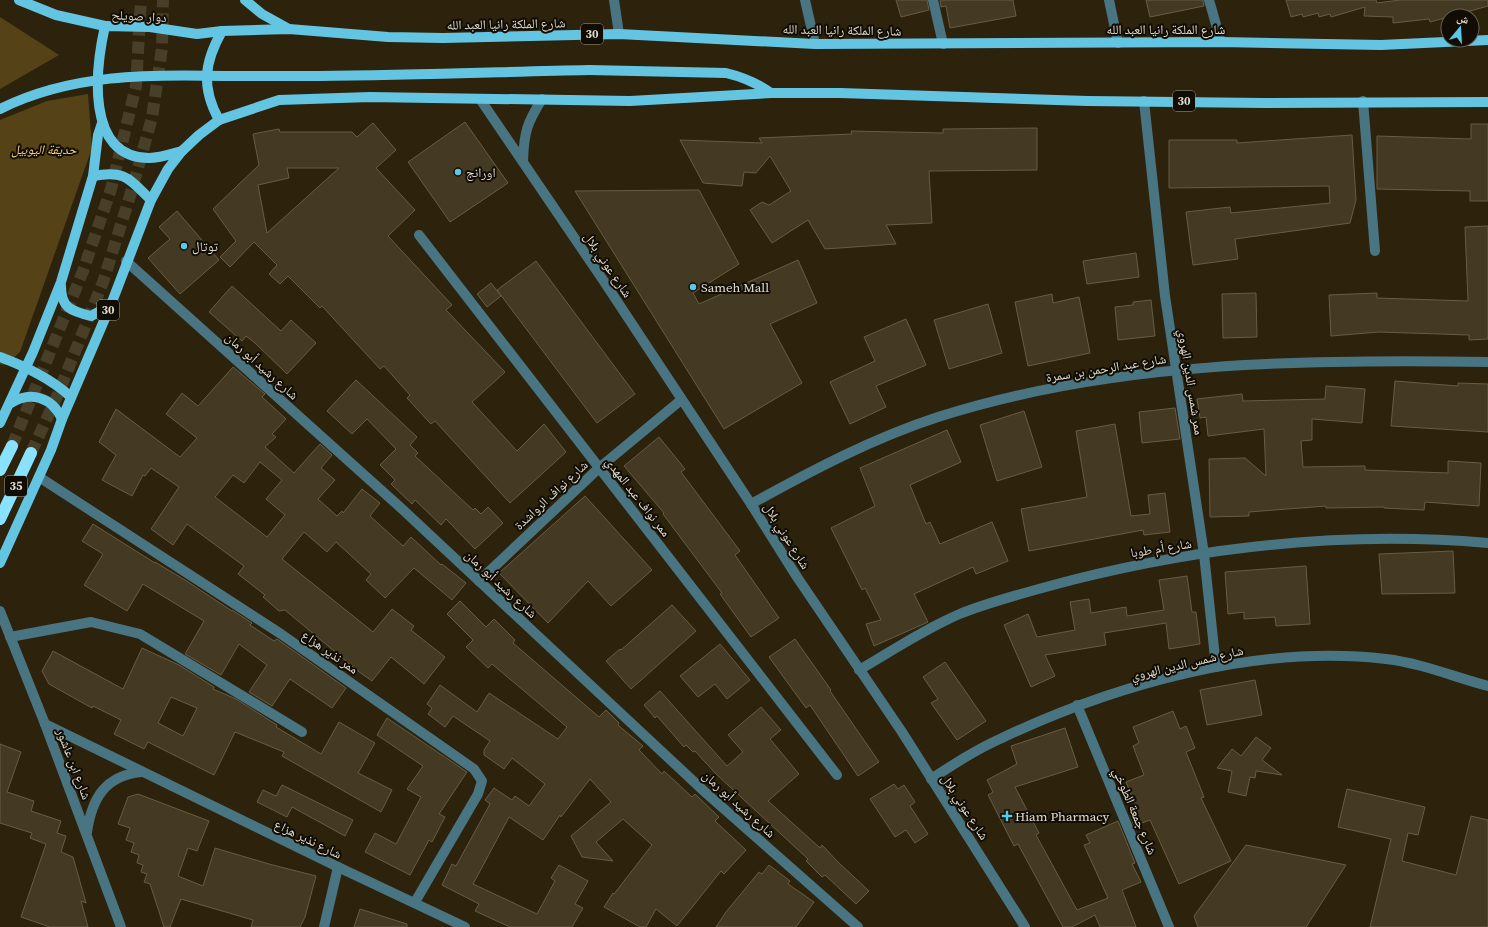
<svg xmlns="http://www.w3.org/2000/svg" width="1488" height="927" font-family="'Source Serif 4','Noto Naskh Arabic',serif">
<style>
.green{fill:#554317}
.building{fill:#443a23;stroke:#675c44;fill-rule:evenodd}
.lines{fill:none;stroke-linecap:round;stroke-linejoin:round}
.highway-tunnel{stroke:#483f29;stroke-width:12;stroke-dasharray:12 6;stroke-linecap:butt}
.minor{stroke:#497482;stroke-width:10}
.major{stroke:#64c5e2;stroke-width:10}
.highway{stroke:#89e2fe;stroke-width:12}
.major-bridge{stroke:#64c5e2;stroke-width:10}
.poi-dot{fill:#5bc8e7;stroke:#110d05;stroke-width:1.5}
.labels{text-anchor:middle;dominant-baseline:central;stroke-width:4;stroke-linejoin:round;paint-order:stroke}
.shield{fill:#110d05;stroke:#a39e92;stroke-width:1}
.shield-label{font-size:12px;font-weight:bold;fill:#e2dccf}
.street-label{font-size:13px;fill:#e2dccf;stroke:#110d05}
.park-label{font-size:13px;font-style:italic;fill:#fdd57b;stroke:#110d05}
.poi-label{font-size:13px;fill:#e2dccf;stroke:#110d05;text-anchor:start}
</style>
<rect width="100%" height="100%" fill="#2d230c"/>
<g class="green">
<path d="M0,17L59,55L0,89Z"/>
<path d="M88,94L92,148L20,352L5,365L0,364V120L47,101Z"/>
</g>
<g class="building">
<path d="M896,0H927L929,10L901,17Z"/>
<path d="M940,0H1013L1016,16L950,28L946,6L941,7Z"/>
<path d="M1146,0H1203L1204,6L1150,17Z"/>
<path d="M1286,0H1376L1377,3L1400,0H1488V6L1430,22L1429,19L1393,23V17L1364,16L1365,7L1331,17L1330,14L1319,17L1318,13L1303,17L1302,14L1291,17Z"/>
<path d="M465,122L508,183L450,222L408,162Z"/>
<path d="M373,123L396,150L376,168L415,210L388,236L452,305L446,310L505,372L472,402L517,451L544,424L566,452L510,503L435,421L431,424L407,398L410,395L384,366L380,369L322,306L320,308L288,276L280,284L269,274L277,265L254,242L230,267L220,257L236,241L213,209L259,165L253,134L279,129L280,132H352L357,137ZM287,168H339L267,233L258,185L289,178Z"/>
<path d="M1471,124H1488V201H1470V191L1377,189V136L1471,139Z"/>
<path d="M1037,128V170L929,171L932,223L886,225L896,244L825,249L808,220L772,243L750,210L762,202L769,205L791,191L770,156L756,173L744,172L742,186L703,183L680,140L762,143L759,138L852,134L851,131L943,133V129Z"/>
<path d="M1352,135L1356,200L1350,223L1235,239L1238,259L1193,265L1186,212L1230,207L1231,213L1330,203L1329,186L1169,188V140H1237V143Z"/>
<path d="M699,190L739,264L693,293L699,304L798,260L817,303L770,324L802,383L724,429L575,191Z"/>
<path d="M177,211L219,260L180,294L148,258L170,239L159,227Z"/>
<path d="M1488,226V339L1469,340V335L1379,332L1331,336L1329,295L1377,293V298L1468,301L1465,227Z"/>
<path d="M1136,253L1139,277L1087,284L1083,261Z"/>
<path d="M536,261L635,394L597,423L497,290Z"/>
<path d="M491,283L501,296L487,307L477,294Z"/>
<path d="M232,286L281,331L291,320L316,343L287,374L255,343L246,336L242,341L209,312Z"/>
<path d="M1256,293L1257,337L1223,338L1222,294Z"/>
<path d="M1052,294L1053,303L1079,297L1090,353L1028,366L1015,302Z"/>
<path d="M1151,300L1155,336L1118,340L1115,307L1133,305V302Z"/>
<path d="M988,304L1002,353L949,369L934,320Z"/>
<path d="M906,319L926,365L876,386L886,407L850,424L830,382L875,361L864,337Z"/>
<path d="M233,367L265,394L262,397L286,419L272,434L276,437L265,447L294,473L320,444L332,455L321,468L335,480L318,499L337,516L342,511L343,513L362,489L380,503L370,516L403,546L411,537L441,565L442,564L466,583L452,600L414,568L385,598L366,580L371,574L336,542L327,552L304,532L282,559L373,632L392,609L414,626L411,630L445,657L424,684L391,657L372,681L358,671L285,610L279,611L263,597L265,595L238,574L244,566L187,524L173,545L151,529L179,487L151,468L145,476L143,475L132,496L102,480L116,455L99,442L116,409L180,457L197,438L166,414L182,393L198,406ZM260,462L282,480L266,499L285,515L267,537L215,497L233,475L244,483Z"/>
<path d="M356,380L417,437L410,445L418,453L415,456L473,510L475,508L481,514L488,507L503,523L475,549L446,519L441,525L415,500L412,504L391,484L395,480L380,465L396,449L367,419L352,434L327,411Z"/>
<path d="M1395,381L1458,386V383L1488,384V432L1391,426Z"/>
<path d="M1326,386L1365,389L1362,423L1312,419V440L1301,441L1303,467L1365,466V470L1448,473V461L1481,463L1479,506L1425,502L1424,510L1384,508V507L1326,508V506L1249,512V516L1210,517L1209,459L1245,458L1266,476L1264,429L1208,436L1206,417L1200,418L1197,399L1242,394L1243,401L1325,399Z"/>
<path d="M1175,408L1180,439L1142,443L1139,412Z"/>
<path d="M1024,411L1042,467L997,481L980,425Z"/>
<path d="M1115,424L1131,516L1150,514L1148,495L1165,493L1170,532L1144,535L1143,530L1029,551L1021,509L1087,497L1076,431Z"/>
<path d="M947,430L961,462L910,485L926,524L930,522L940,544L992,522L1008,561L976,574L973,567L914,594L928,622L874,646L866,624L881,620L865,588L862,590L831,528L875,506L860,468Z"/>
<path d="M659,437L685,469L681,472L740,551L735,555L779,618L751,637L720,594L722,593L663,514L664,513L624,466Z"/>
<path d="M585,496L652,570L611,606L588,581L548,623L499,573Z"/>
<path d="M93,524L155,563V562L185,580L232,611V610L252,623L250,625L274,641L277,639L346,688L332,708L290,679L272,706L249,692L267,665L239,644L221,675L185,654L204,621L143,584L127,611L84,585L103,554L82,541Z"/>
<path d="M1453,551L1455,593L1382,594L1379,554Z"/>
<path d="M1306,566L1310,624L1276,626L1275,617L1244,619V612L1228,614L1225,572Z"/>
<path d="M1187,576L1192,612H1196L1200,644L1169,649L1166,623L1104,633L1106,645L1045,655L1055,676L1031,687L1004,625L1028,614L1037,637L1075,630L1070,602L1089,599L1091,613L1126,607L1127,616L1164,610L1159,580Z"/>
<path d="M460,601L486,627L494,619L515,640L513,643L599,717L606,710L619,723L618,725L643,746L639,750L662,774L664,771L692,797L695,794L719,817L715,821L746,850L724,874L721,871L677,926L656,909L646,927H640L604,907L613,893L614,894L652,845L623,819L596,842L613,861L582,857L571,836L611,802L590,779L561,817L560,815L543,840L509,817L473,884L537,914L555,881L551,878L559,865L588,881L575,904L583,908L572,927H510L475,911L479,904L442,885L452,864L456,866L490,804L485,800L494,788L512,800L515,796L529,806L545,784L512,758L504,769L484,755V750L490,741L453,716L445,727L428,714L432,708L427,704L440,685L477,712L489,693L558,739L567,727L492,664L488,668L466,647L473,640L447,614Z"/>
<path d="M672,605L696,631L631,689L606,661L620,649L621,650Z"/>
<path d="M795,639L831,690L830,691L879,762L858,776L810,705L806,708L769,657Z"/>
<path d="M720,644L750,680L727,699L715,684L698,697L680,676Z"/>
<path d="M142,648L179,665L214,687L213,689L236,699L277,725L276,727L321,754L339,722L375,743L358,773L392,790L381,812L282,756L284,752L235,732L214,775L148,742L144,749L114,734L121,720L93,706L92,708L49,684L42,671L53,651L123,689ZM171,697L197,708L183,736L158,723Z"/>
<path d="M945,662L986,721L957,740L931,703L938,699L923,677Z"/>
<path d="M1255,680L1262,715L1207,725L1200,690Z"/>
<path d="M660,691L727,766L743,752L728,735L761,707L781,730L770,739L799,774L768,801L820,848L822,845L838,862L869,891L856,904L825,875L822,877L806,861L808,859L716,774L695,751L693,752L686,745L684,747L657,716L655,718L644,705Z"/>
<path d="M1173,711L1180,729L1186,726L1195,748L1186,752L1204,797L1201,798L1231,861L1179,884L1150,820L1134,826L1130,815L1138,811L1126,782L1144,775L1133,746L1139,743L1133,727Z"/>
<path d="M387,718L467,772L439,814L445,817L432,842L429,840L410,875L365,852L375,833L396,844L421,797L407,789L423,766L377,735Z"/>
<path d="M1065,728L1078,767L1015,787L1039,833L1036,835L1077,910L1108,898L1084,845L1090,843L1086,835L1118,821L1135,863L1132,864L1141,882L1122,890L1136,927H1100L1095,915L1072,927H1063L1018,844L1014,846L988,795L993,792L987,780L1017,764L1011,746Z"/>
<path d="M1256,737L1271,748L1262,760L1282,775L1256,771L1255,778L1250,777L1246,796L1228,792L1232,771L1217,768L1232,749L1241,756Z"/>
<path d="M0,744L21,752L7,792L34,801L31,811L61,821L57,833L66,836L61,852L73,857L86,903L81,901L88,927H50L21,917L46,844L30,838L32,833L0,823Z"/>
<path d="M894,784L898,789L904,785L915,802L910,806L928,834L915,843L906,830L895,837L870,799Z"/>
<path d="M282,785L353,820L345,836L292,807L287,817L257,802L263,790L276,796Z"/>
<path d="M1347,789L1425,807L1418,835L1408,833L1402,861L1456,875L1471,816L1488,820V927H1370L1391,839L1338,827Z"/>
<path d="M138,794L209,821L197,851L188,848L178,876L203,886L215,848L269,864L316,876L305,917L300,927H251L253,920L181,899L170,927H164L150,884L144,882L147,874L141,872L143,865L137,863L139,855L131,852L134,843L126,840L130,828L118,824L128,797Z"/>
<path d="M1246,845L1346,865L1306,927H1198L1194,916Z"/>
<path d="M769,865L790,881L788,884L814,902L796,927H716L726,912L759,872L762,874Z"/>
<path d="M360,909L407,924V927H354Z"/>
</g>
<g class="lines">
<g class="highway-tunnel">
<path d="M12,446L83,271L111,189L136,86L141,0"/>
<path d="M31,453L58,394L103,282L130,196L152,118L162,48L163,0"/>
</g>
<g class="minor">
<path d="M614,0L619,34"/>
<path d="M805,0L815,44"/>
<path d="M933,0L943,44"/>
<path d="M1109,0L1118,43"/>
<path d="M1209,0L1221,42"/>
<path d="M480,99L603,280L751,504L797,577L902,732L1025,927"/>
<path d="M1144,101L1165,296L1204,554L1216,667"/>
<path d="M1363,101L1375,251"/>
<path d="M523,161C524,132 527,123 542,99"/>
<path d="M419,235L837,775"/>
<path d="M126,261L401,508L706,793L858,927"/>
<path d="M39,477L281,634L474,769L482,781L478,794L415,902"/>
<path d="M751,504C811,471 873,438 938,417C1113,361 1306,359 1488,362"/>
<path d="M479,581L599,468L681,400"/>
<path d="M0,611L45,724L121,927"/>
<path d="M10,637L91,622L140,634L302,732"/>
<path d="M859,670C892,651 926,628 962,613C998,599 1035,590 1072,580C1207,546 1349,531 1488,543"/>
<path d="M1077,705L1169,927"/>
<path d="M45,724L338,867L465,927"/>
<path d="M931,779C954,764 977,749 1002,738C1116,684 1259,644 1386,659C1421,663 1454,677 1488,686"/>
<path d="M87,832C92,798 105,776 141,772"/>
<path d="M324,927L338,867"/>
</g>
<g class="major">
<path d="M19,0L56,15L105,26"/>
<path d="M245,0L262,14L289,29"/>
<path d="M589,70L726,73C743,77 757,83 771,93"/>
<path d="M219,120C201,87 204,63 222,31"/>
<path d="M182,151C171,154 160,158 149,158C84,158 96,66 105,26L150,27L197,34L222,31L289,29L388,37L443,38L619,34L815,44L1221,42L1381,45L1488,40"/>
<path d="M93,176C126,170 129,179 151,200"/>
<path d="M61,286C61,308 71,311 91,316L106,308L110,304"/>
<path d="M0,357C26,367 50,378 71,397"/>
<path d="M11,403C31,391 52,397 62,419"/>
<path d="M0,423L33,352L61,282L93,176L98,135L102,123"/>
<path d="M0,563L51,450L62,419L112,302L151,200L168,169L182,151L199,135L219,120L279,100L370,97L630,101L771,93H840L1088,101L1264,103L1488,102"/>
</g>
<g class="highway">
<path d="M0,470L12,446"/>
<path d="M0,519L31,453"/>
</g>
<path class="major-bridge" d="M0,109C70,74 148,74 225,76C256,76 288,76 319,76C409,75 499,72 589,70"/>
</g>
<g class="poi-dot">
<circle cx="458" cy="172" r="4"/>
<circle cx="184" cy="246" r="4"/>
<circle cx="693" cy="287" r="4"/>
<path d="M1005 810h4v4h4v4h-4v4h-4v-4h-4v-4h4z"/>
</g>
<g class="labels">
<g class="shield">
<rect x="581" y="24" width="22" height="20" rx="3"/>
<rect x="1173" y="91" width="22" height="20" rx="3"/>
<rect x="97" y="300" width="22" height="20" rx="3"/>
<rect x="5" y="476" width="22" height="20" rx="3"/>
</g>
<g class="shield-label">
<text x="592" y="34">30</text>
<text x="1184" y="101">30</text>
<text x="108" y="310">30</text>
<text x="16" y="486">35</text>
</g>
<g class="street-label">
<text transform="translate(139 16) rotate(3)">دوار صويلح</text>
<text transform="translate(506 24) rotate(-1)">شارع الملكة رانيا العبد الله</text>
<text x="1166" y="29">شارع الملكة رانيا العبد الله</text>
<text transform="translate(842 30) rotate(1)">شارع الملكة رانيا العبد الله</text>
<text transform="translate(608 265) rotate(56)">شارع عوني بلال</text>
<text transform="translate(262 366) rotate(42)">شارع رشيد أبو رمان</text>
<text transform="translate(1106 368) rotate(-9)">شارع عبد الرحمن بن سمرة</text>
<text transform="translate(1191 382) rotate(81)">ممر شمس الدين الهروي</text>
<text transform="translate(551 495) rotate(-43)">شارع نواف الرواشدة</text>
<text transform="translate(638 497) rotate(52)">ممر نواف عبد المهدي</text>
<text transform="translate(787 536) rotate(58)">شارع عوني بلال</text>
<text transform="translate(1161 548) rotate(-9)">شارع أم طوبا</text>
<text transform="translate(501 584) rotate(43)">شارع رشيد أبو رمان</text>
<text transform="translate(330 652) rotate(35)">ممر نذير هزاع</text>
<text transform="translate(1187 663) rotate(-13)">شارع شمس الدين الهروي</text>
<text transform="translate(74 764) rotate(69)">شارع ابن عاشور</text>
<text transform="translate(739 804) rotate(42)">شارع رشيد أبو رمان</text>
<text transform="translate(965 807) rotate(57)">شارع عوني بلال</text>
<text transform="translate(1135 811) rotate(67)">شارع جمعة الطوخي</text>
<text transform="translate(308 839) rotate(26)">شارع نذير هزاع</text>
</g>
<g class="park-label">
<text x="44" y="149">حديقة اليوبيل</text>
</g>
<g class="poi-label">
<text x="466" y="172">اورانج</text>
<text x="192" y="246">توتال</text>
<text x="701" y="287">Sameh Mall</text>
<text x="1015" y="816">Hiam Pharmacy</text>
</g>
</g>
<g transform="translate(1460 28) rotate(18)"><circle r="19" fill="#110d05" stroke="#656056"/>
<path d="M0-3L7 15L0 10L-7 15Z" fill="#5bc8e7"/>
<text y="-6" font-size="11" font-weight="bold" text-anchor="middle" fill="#e2dccf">ش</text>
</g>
</svg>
